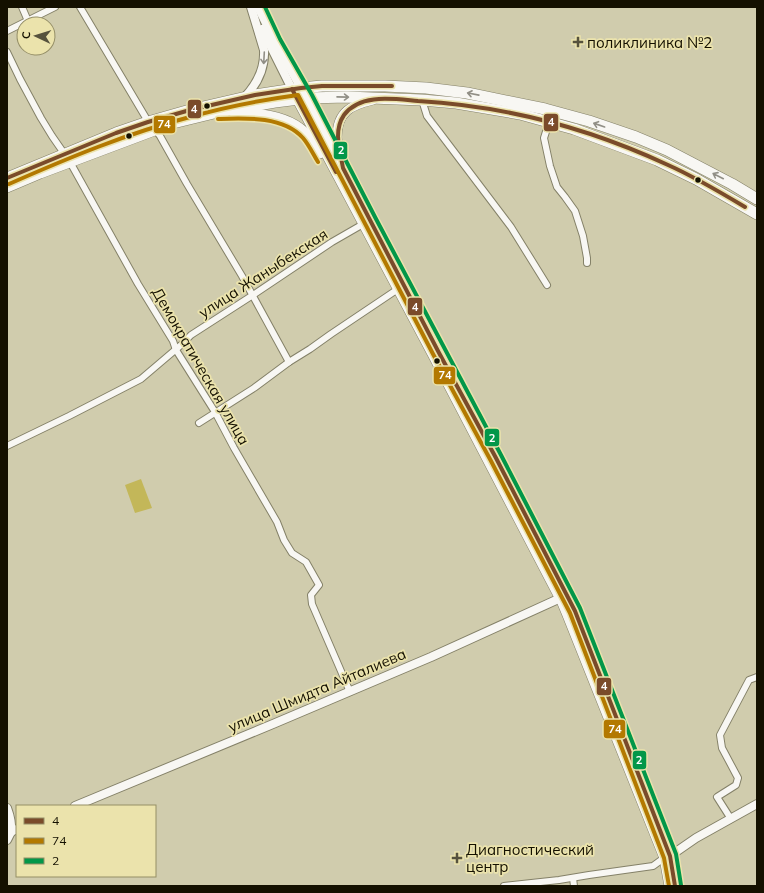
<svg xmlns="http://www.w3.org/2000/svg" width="764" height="893" font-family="Mulish,sans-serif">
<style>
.pitch{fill:#c3b759}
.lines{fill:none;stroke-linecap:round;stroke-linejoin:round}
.street-casing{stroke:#848168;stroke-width:8}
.secondary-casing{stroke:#848168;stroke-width:10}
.primary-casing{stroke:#848168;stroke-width:10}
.highway-casing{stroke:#848168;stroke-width:12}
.street{stroke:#f8f7f3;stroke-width:6}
.secondary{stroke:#f8f7f3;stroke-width:8}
.primary{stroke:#f8f7f3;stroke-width:9}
.highway{stroke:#f8f7f3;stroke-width:11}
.bus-1-casing{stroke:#ebe3ac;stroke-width:7}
.bus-2-casing{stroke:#ebe3ac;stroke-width:7}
.bus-3-casing{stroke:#ebe3ac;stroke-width:7}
.bus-1{stroke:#7a4b2a;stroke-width:4}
.bus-2{stroke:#b37900;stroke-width:4}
.bus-3{stroke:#029749;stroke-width:4}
.oneway{stroke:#918f86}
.poi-dot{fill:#56523d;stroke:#ebe3ac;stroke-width:1.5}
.bus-dot{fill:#141000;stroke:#ebe3ac;stroke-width:1.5}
.labels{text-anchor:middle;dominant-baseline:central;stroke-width:3.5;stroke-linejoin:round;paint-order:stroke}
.poi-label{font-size:15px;fill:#141000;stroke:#ebe3ac;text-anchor:start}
.street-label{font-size:15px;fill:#141000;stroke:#ebe3ac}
.line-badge{stroke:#ebe3ac;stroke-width:1.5}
.badge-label{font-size:11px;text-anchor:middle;font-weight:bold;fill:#fff}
</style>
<rect width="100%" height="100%" fill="#d0ccad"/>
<path class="pitch" d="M141,479L152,508L135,513L125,485Z"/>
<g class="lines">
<g class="street-casing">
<g id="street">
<path d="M22,7L28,21"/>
<path d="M80,7L146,118L160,136L187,184L242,276L289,362"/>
<path d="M7,31L55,7"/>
<path d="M7,52L20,79L41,118L52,136L70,162L138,284L173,341L176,350L215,412L234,448L277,522L284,540L292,553L306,562L319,585L311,595L312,604L350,692"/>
<path d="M422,100L427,116L511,227L547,285"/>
<path d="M549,122L544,138L550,166L557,187L565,197L575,211L583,236L587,258V263"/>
<path d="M199,423L254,388L289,362L310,349L331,334L398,289"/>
<path d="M7,446L69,416L141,379L181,345L191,335L253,295L332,242L365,223"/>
<path d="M731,819L717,797L736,785L738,778L722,748L720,735L749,680L757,677"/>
<path d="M573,878L574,886"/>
<path d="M504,886L559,880L589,875L653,866L664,858L667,857"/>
</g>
</g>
<g class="secondary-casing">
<g id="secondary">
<path d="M258,7L275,42L301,88"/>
<path d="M262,29L292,89"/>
<path d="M245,97C258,83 265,68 264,50L251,7"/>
<path d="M75,806L273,724L431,657L565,596"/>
<path d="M7,808C10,816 12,823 11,832"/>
<path d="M7,840L11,832L17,829"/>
<path d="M670,856L696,838L757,804"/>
</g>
</g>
<g class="primary-casing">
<g id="primary">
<path d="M294,94L432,354L562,603L567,615L664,858L669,886"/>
<path d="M305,94L370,220L496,458L575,611L670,856L675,886"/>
<path d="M233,112C256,112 287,115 304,131C311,138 316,146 320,154"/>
<path d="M341,158C340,151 337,144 337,137C337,111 352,105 373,100"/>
</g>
</g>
<g class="highway-casing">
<g id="highway">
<path d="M7,178L116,133L148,122L190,110L255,95L301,88L322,86H385L426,88L467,93L545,109L589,121L636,137L667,150L732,184L757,199"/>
<path d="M7,187L40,173L173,123L218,112L275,102L307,98L347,97L422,100L456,103L520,114L574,129L657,160L696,179L757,214"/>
</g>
</g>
<use href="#street" class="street"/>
<use href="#secondary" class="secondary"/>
<use href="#primary" class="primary"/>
<use href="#highway" class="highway"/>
<g class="bus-1-casing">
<g id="bus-1">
<path d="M292,89L336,172"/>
<path d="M7,178L116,133L148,122L190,110L255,95L301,88L322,86H392"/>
<path d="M675,886L670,856L575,611L496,458L438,351L343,168C340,151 333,131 344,115C360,93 394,99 418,101C504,106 589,128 668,165C695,177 720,192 745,207"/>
</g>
</g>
<g class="bus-2-casing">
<g id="bus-2">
<path d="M218,119C246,118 283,116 303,138C309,145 313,154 318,162"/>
<path d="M9,184C68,158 128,133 190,117C225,107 261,100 298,95L433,354L491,461L570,613L664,858L669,886"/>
</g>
</g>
<g class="bus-3-casing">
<path id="bus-3" d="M265,7L280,39L312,95L375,217L501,455L580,608L676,854L681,885"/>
</g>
<use href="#bus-1" class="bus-1"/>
<use href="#bus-2" class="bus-2"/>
<use href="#bus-3" class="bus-3"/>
</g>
<defs><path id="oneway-shaft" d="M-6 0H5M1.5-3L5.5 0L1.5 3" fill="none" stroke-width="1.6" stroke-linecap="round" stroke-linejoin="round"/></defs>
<g class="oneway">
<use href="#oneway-shaft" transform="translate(264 58) rotate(93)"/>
<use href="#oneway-shaft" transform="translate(473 94) rotate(-169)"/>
<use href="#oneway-shaft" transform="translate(343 97) rotate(1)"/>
<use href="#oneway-shaft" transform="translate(599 125) rotate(-161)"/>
<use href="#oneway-shaft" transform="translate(718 176) rotate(-153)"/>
</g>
<g class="poi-dot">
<path d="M576 36h4v4h4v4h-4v4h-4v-4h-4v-4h4z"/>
<path d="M455 852h4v4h4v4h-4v4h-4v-4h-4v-4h4z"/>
</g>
<g class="bus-dot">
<circle cx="207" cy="106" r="3.5"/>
<circle cx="129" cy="136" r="3.5"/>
<circle cx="698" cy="180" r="3.5"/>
<circle cx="437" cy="361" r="3.5"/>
</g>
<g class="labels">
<g class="poi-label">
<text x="587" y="42">поликлиника №2</text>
<text x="466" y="849">Диагностический<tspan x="466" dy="17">центр</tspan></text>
</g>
<g class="street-label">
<text transform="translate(263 273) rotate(-33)">улица Жаныбекская</text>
<text transform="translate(201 366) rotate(60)">Демократическая улица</text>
<text transform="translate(317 690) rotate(-23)">улица Шмидта Айталиева</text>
</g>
</g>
<g class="line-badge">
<rect x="187" y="99" width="15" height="20" rx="4" fill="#7a4b2a"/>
<rect x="543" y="113" width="16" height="19" rx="4" fill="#7a4b2a"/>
<rect x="153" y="115" width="23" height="19" rx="4" fill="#b37900"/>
<rect x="333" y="141" width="15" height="19" rx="4" fill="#029749"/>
<rect x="407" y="297" width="16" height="19" rx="4" fill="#7a4b2a"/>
<rect x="433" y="366" width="23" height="19" rx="4" fill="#b37900"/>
<rect x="484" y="428" width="16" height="19" rx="4" fill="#029749"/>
<rect x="596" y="677" width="16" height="19" rx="4" fill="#7a4b2a"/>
<rect x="603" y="719" width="23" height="20" rx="4" fill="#b37900"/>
<rect x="632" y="750" width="15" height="20" rx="4" fill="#029749"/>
</g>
<g class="badge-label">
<text x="194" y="113">4</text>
<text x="551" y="126">4</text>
<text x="164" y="128">74</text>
<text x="341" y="154">2</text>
<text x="415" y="311">4</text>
<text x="445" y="379">74</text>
<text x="492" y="442">2</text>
<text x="604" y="690">4</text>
<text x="615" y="733">74</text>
<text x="639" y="764">2</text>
</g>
<rect width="764" height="893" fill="none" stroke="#141000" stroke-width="16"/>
<rect x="16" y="805" width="140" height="72" fill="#ebe3ac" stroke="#958f67"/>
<rect x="24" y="818" width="20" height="6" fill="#7a4b2a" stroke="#958f67"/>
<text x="52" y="825" font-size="12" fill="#141000">4</text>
<rect x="24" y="838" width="20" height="6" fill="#b37900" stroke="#958f67"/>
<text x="52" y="845" font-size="12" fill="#141000">74</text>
<rect x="24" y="858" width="20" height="6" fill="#029749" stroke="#958f67"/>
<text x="52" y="865" font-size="12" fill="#141000">2</text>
<g transform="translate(36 36) rotate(274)"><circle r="19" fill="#ebe3ac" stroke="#958f67"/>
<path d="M0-3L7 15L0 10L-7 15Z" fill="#56523d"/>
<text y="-6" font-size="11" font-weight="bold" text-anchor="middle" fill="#141000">С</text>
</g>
</svg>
